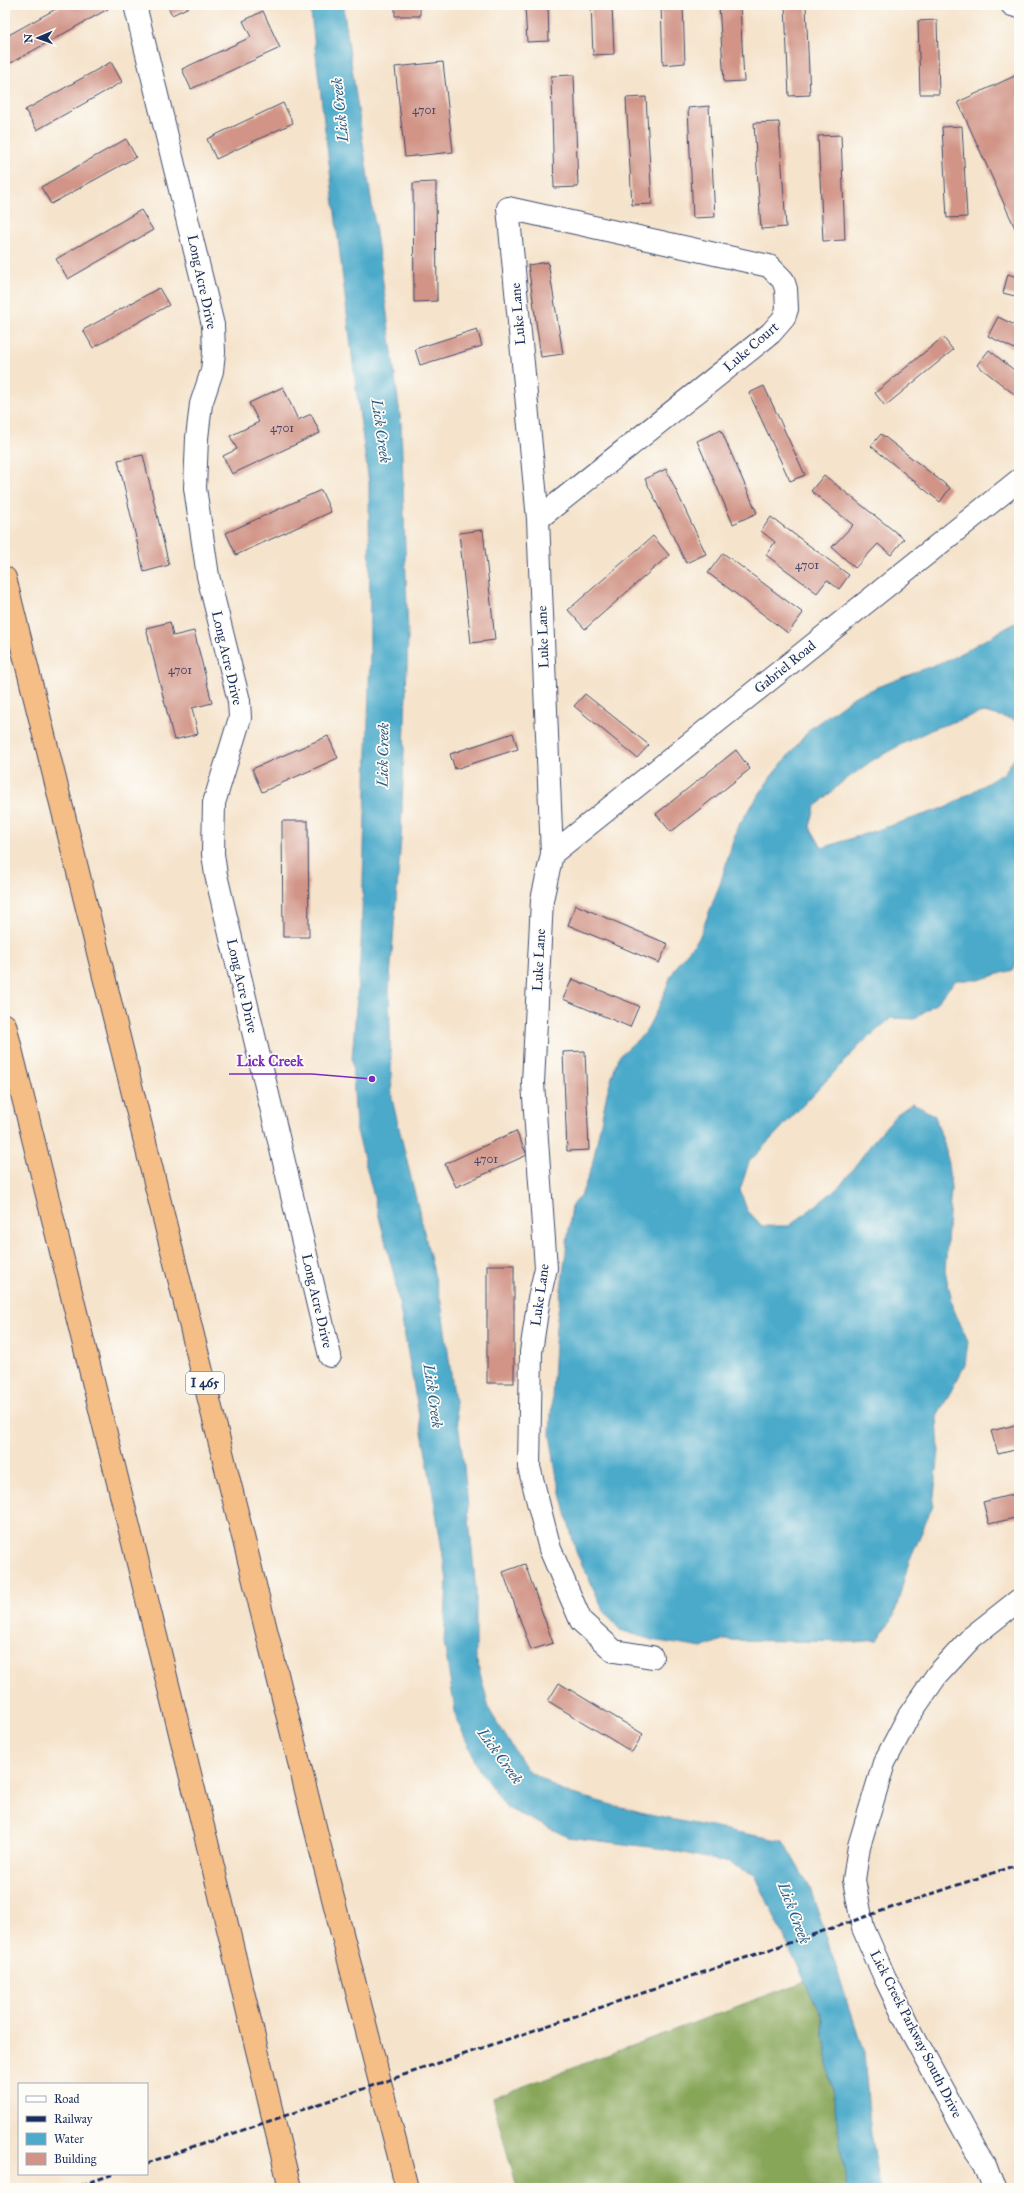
<svg xmlns="http://www.w3.org/2000/svg" width="1024" height="2193" font-family="'IM FELL Great Primer',serif">
<style>
.forest{fill:#87a659;stroke:#516a5c}
.water{fill:#4caaca;stroke:#346c94}
.building{fill:#d19487}
.lines{fill:none;stroke-linecap:round;stroke-linejoin:round}
.street-casing{stroke:#3c4a6e;stroke-width:24}
.highway-casing{stroke:#3c4a6e;stroke-width:24}
.street{stroke:#fff;stroke-width:22}
.highway{stroke:#f6be87;stroke-width:22}
.rail{stroke:#1b2f5e;stroke-width:3;stroke-dasharray:6 3;stroke-linecap:butt}
.labels{text-anchor:middle;dominant-baseline:central;stroke-width:3.5;stroke-linejoin:round;paint-order:stroke}
.number-label{font-size:12px;fill:#484868}
.shield{fill:#fdfcf7;stroke:#5f6c8c;stroke-width:1}
.shield-label{font-size:13px;font-weight:bold;fill:#1b2f5e}
.street-label{font-size:14px;fill:#1b2f5e;stroke:#fdfcf7}
.water-label{font-size:15px;font-style:italic;fill:#2c5a84;stroke:#fdfcf7}
.leader{fill:none;stroke:#7b2cbf;stroke-width:1.5}
.callout-dot{fill:#7b2cbf;stroke:#fdfcf7;stroke-width:1.5}
.callout-label{font-size:15px;text-anchor:middle;font-weight:bold;fill:#7b2cbf;stroke:#fdfcf7;stroke-width:3.5;stroke-linejoin:round;paint-order:stroke}
</style>
<rect width="100%" height="100%" fill="#fdfcf7"/>
<filter id="ink" filterUnits="userSpaceOnUse"><feTurbulence type="fractalNoise" baseFrequency=".025" numOctaves="2"/><feDisplacementMap in="SourceGraphic" scale="8" xChannelSelector="R" yChannelSelector="G"/><feConvolveMatrix kernelMatrix="1 2 1 2 8 2 1 2 1" color-interpolation-filters="sRGB"/></filter>
<filter id="wash" filterUnits="userSpaceOnUse"><feTurbulence type="fractalNoise" baseFrequency=".012" numOctaves="4" result="noise"/><feDisplacementMap in="SourceGraphic" scale="16" xChannelSelector="R" yChannelSelector="G"/><feGaussianBlur stdDeviation="0.9" result="paint"/><feColorMatrix in="noise" values="0 0 0 0 0 0 0 0 0 0 0 0 0 0 0 0 0 1.4 0 .05"/><feComposite in="paint" operator="in"/></filter>
<g filter="url(#wash)">
<rect width="100%" height="100%" fill="#f5e3cb"/>
<path class="forest" d="M805,1981L821,2016L847,2188H517L492,2098Z"/>
<g class="water">
<path d="M310,5H345L344,13L381,267L401,423L408,637L401,839L389,990L392,1099L441,1302L464,1466L476,1591V1658L490,1711L526,1769L562,1791L644,1814L783,1841L810,1888L864,2052L870,2126L880,2188H847L821,2016L755,1875L729,1863L665,1849L568,1837L507,1808L479,1770L456,1717L444,1642L447,1581L433,1494L394,1275L356,1127L352,1059L361,945L370,654L369,483L356,388Z"/>
<path d="M1019,621V721L984,712L935,728L904,743L873,760L841,783L815,807L810,827L822,848L947,807L1004,773L1019,752V958L1013,970L978,980H956L935,1004L914,1019L891,1018L862,1043L749,1162L740,1190L747,1210L762,1226H789L810,1210L840,1186L875,1139L897,1114L913,1103L935,1116L946,1150L951,1187L945,1271L954,1310L968,1341L965,1365L937,1417L939,1451L933,1505L908,1565L894,1616L878,1640L855,1642L722,1640L702,1648L652,1640L620,1630L604,1611L576,1552L557,1478L550,1434L556,1327L572,1205L582,1193L592,1166L607,1093L618,1057L645,1033L660,1004L670,978L679,962L699,938L720,884L737,828L770,778L811,728L855,696L952,658Z"/>
</g>
<g id="blocks">
<g class="building">
<path d="M63,5H105L108,9L9,64L5,58V37Z"/>
<path d="M167,5H193L172,15Z"/>
<rect x="395" y="5" width="25" height="11"/>
<path d="M525,5H548L549,41L527,42Z"/>
<path d="M591,5H612L614,54L593,55Z"/>
<path d="M661,5H683L685,63L663,65Z"/>
<path d="M719,5H740L744,81L724,82Z"/>
<path d="M785,5H806L810,95L789,96Z"/>
<path d="M263,11L280,48L191,89L182,69L251,37L243,21Z"/>
<path d="M937,20L939,94H920L918,21Z"/>
<path d="M111,62L122,82L37,130L25,110Z"/>
<path d="M443,62L453,152L405,157L395,67Z"/>
<path d="M1019,74V237L958,102Z"/>
<path d="M574,75L578,187L554,188L551,76Z"/>
<path d="M646,97L652,204L632,205L626,98Z"/>
<path d="M283,103L293,123L216,159L207,139Z"/>
<path d="M709,106L715,217L693,218L688,108Z"/>
<path d="M779,122L786,227L761,229L754,123Z"/>
<path d="M962,126L967,217L947,218L942,127Z"/>
<path d="M841,135L845,240L823,241L818,136Z"/>
<path d="M126,139L136,157L51,204L41,187Z"/>
<path d="M436,182L437,301L414,302L413,183Z"/>
<path d="M141,210L153,230L68,279L56,259Z"/>
<path d="M548,262L563,354L541,357L528,265Z"/>
<path d="M1008,274L1019,278V297L1003,293Z"/>
<path d="M159,288L169,305L93,348L83,330Z"/>
<path d="M998,317L1019,327V351L988,336Z"/>
<path d="M477,329L482,346L420,365L415,349Z"/>
<path d="M943,337L953,350L885,406L875,393Z"/>
<path d="M989,350L1019,374V398L977,365Z"/>
<path d="M764,386L805,475L790,481L749,393Z"/>
<path d="M283,387L298,420L311,414L320,433L232,474L223,456L237,449L230,436L259,422L249,403Z"/>
<path d="M721,430L757,513L733,524L697,441Z"/>
<path d="M881,434L950,488L940,502L871,446Z"/>
<path d="M143,455L169,565L144,572L118,460Z"/>
<path d="M666,469L706,554L686,563L645,479Z"/>
<path d="M824,475L904,539L891,555L878,544L855,568L832,547L853,525L811,491Z"/>
<path d="M321,490L331,512L236,555L226,533Z"/>
<path d="M771,517L849,575L839,589L827,580L817,593L766,555L775,542L761,531Z"/>
<path d="M483,530L495,640L471,643L459,533Z"/>
<path d="M653,536L669,555L585,629L568,610Z"/>
<path d="M723,553L803,613L788,633L708,573Z"/>
<path d="M170,622L173,636L194,631L212,703L192,708L198,734L174,740L146,628Z"/>
<path d="M585,694L649,745L637,758L574,706Z"/>
<path d="M513,733L518,749L455,769L450,754Z"/>
<path d="M328,736L338,758L262,792L252,769Z"/>
<path d="M736,750L750,769L671,832L656,814Z"/>
<path d="M282,821H308L309,937H283Z"/>
<path d="M576,905L668,944L659,963L568,925Z"/>
<path d="M572,979L639,1006L630,1027L563,999Z"/>
<path d="M585,1051L589,1150L567,1151L563,1052Z"/>
<path d="M516,1131L527,1155L456,1187L445,1164Z"/>
<rect x="487" y="1265" width="27" height="118"/>
<path d="M1019,1424V1449L998,1454L991,1431Z"/>
<path d="M1019,1493V1517L989,1524L983,1502Z"/>
<path d="M525,1564L553,1643L531,1650L503,1572Z"/>
<path d="M559,1683L643,1734L632,1752L548,1701Z"/>
</g>
</g>
</g>
<g filter="url(#ink)">
<use href="#blocks" fill-opacity="0" stroke="#3c4a6e" stroke-width="1"/>
<g class="lines">
<g class="street-casing">
<g id="street">
<path d="M135,5L213,325L214,352L212,371L201,404L197,438L195,488L208,576L239,701L240,718L214,803L213,854L216,875L330,1356"/>
<path d="M1012,5L1019,7"/>
<path d="M538,519L771,333L784,318L787,309L786,289L783,280L769,266L508,208L538,519L552,854L542,900L533,1083L546,1268L539,1298L531,1352L529,1467L550,1549L581,1621L614,1651L652,1657"/>
<path d="M552,854L1019,480"/>
<path d="M994,2188L985,2164L976,2151L910,2029L885,1978L863,1928L854,1880L859,1846L884,1763L908,1717L937,1675L972,1637L1019,1600"/>
</g>
</g>
<g class="highway-casing">
<g id="highway">
<path d="M5,578L324,1863L407,2188"/>
<path d="M5,1025L218,1887L290,2188"/>
</g>
</g>
<use href="#street" class="street"/>
<use href="#highway" class="highway"/>
<g class="rail">
<path d="M147,2163L1019,1864"/>
<path d="M73,2188L114,2174"/>
</g>
</g>
</g>
<g class="labels">
<g class="number-label">
<text x="424" y="110">4701</text>
<text x="282" y="428">4701</text>
<text x="807" y="565">4701</text>
<text x="180" y="670">4701</text>
<text x="486" y="1159">4701</text>
</g>
<rect class="shield" x="186" y="1372" width="38" height="22" rx="3"/>
<g class="shield-label">
<text x="205" y="1383">I 465</text>
</g>
<g class="street-label">
<text transform="translate(202 282) rotate(78)">Long Acre Drive</text>
<text transform="translate(518 314) rotate(-95)">Luke Lane</text>
<text transform="translate(751 347) rotate(-41)">Luke Court</text>
<text transform="translate(543 637) rotate(-92)">Luke Lane</text>
<text transform="translate(227 658) rotate(77)">Long Acre Drive</text>
<text transform="translate(785 667) rotate(-39)">Gabriel Road</text>
<text transform="translate(539 960) rotate(-87)">Luke Lane</text>
<text transform="translate(242 986) rotate(77)">Long Acre Drive</text>
<text transform="translate(540 1295) rotate(-82)">Luke Lane</text>
<text transform="translate(317 1301) rotate(77)">Long Acre Drive</text>
<text transform="translate(916 2034) rotate(63)">Lick Creek Parkway South Drive</text>
</g>
<g class="water-label">
<text transform="translate(340 110) rotate(-96)">Lick Creek</text>
<text transform="translate(381 431) rotate(82)">Lick Creek</text>
<text transform="translate(383 755) rotate(-89)">Lick Creek</text>
<text transform="translate(433 1396) rotate(82)">Lick Creek</text>
<text transform="translate(500 1756) rotate(54)">Lick Creek</text>
<text transform="translate(794 1913) rotate(69)">Lick Creek</text>
</g>
</g>
<path class="leader" d="M372 1079L312 1074H229"/>
<circle class="callout-dot" cx="372" cy="1079" r="4"/>
<g class="callout-label">
<text x="270" y="1066">Lick Creek</text>
</g>
<rect width="1024" height="2193" fill="none" stroke="#fdfcf7" stroke-width="20"/>
<rect x="18" y="2083" width="130" height="92" fill="#fdfcf7" stroke="#a3aaba"/>
<rect x="26" y="2096" width="20" height="6" fill="#ffffff" stroke="#a3aaba"/>
<text x="54" y="2103" font-size="12" fill="#1b2f5e">Road</text>
<rect x="26" y="2116" width="20" height="6" fill="#1b2f5e" stroke="#a3aaba"/>
<text x="54" y="2123" font-size="12" fill="#1b2f5e">Railway</text>
<rect x="26" y="2133" width="20" height="12" fill="#4caaca" stroke="#a3aaba"/>
<text x="54" y="2143" font-size="12" fill="#1b2f5e">Water</text>
<rect x="26" y="2153" width="20" height="12" fill="#d19487" stroke="#a3aaba"/>
<text x="54" y="2163" font-size="12" fill="#1b2f5e">Building</text>
<g transform="translate(38 38) rotate(268)" stroke="#fdfcf7" stroke-width="3" paint-order="stroke">
<path d="M0-3L7 15L0 10L-7 15Z" fill="#1b2f5e"/>
<text y="-6" font-size="11" font-weight="bold" text-anchor="middle" fill="#1b2f5e">N</text>
</g>
</svg>
